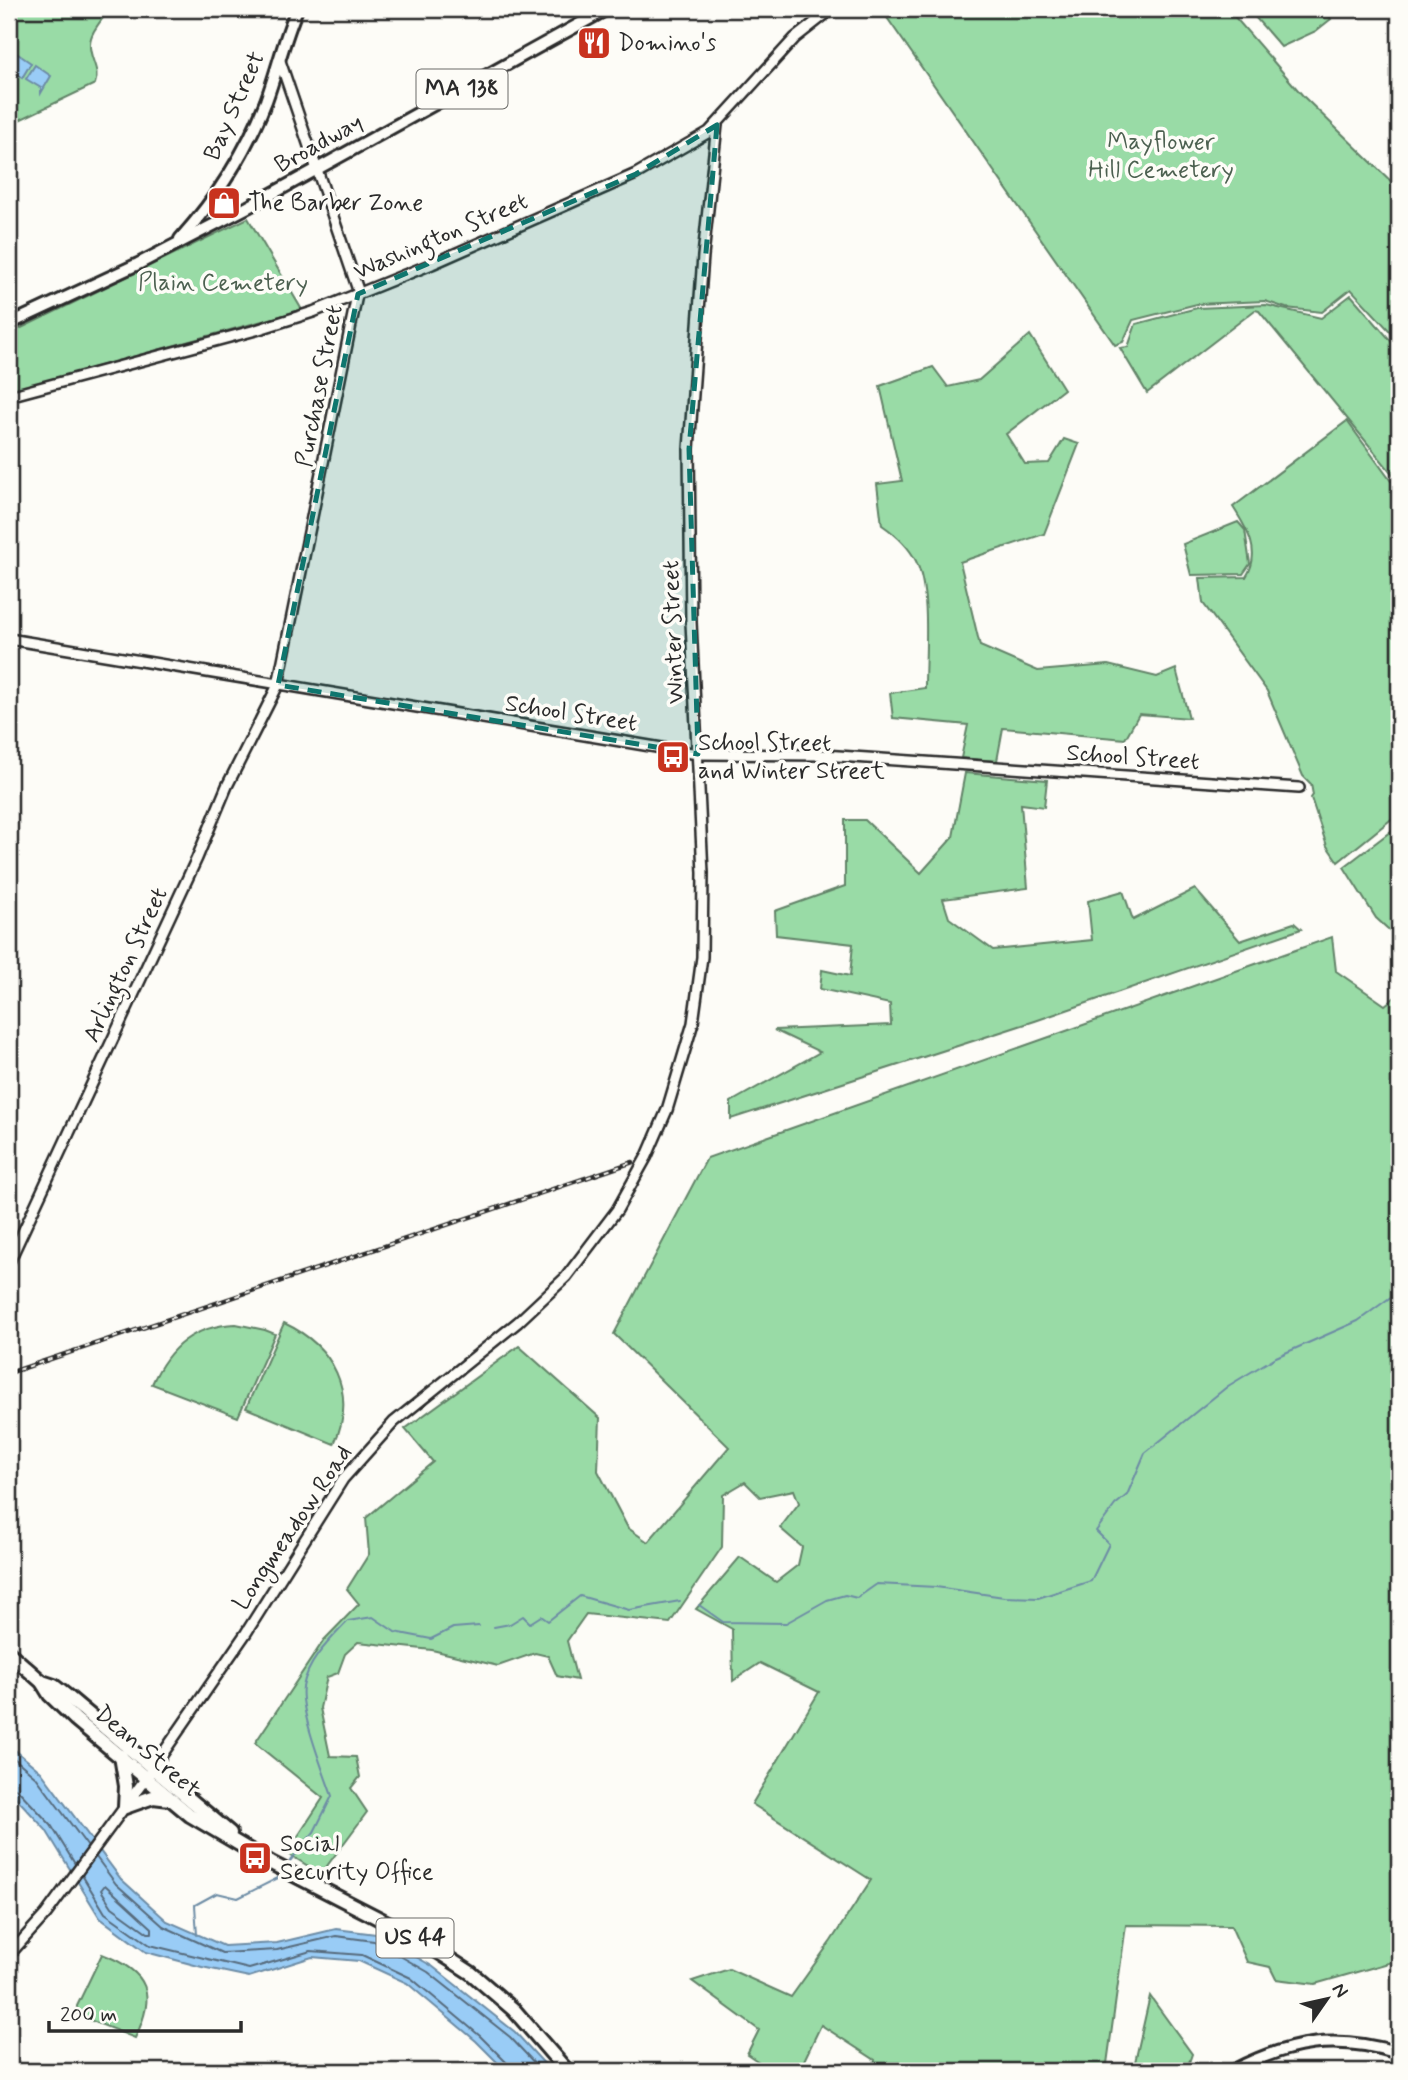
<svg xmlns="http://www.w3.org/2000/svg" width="1408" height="2080" font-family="Mynerve,sans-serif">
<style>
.green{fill:#99dba6;stroke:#628368;stroke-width:2}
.water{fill:#99ccf6;stroke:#6d8ca5;stroke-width:2}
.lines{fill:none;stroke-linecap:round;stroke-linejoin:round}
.shore{stroke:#576b7c;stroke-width:2}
.stream{stroke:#6d8ca5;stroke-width:2}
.minor-casing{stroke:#2b2b2b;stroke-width:14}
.major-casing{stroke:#2b2b2b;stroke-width:16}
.highway-casing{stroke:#2b2b2b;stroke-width:18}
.minor{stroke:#fdfcf7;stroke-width:9}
.major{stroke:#fdfcf7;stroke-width:10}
.highway{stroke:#fdfcf7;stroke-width:12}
.rail-casing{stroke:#2b2b2b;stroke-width:4.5}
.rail{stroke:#fdfcf7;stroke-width:2;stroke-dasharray:5;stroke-linecap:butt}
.marked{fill:#0f766e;fill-opacity:0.2;stroke:#0f766e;stroke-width:5;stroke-dasharray:14 9;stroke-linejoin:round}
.labels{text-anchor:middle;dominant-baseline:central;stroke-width:7;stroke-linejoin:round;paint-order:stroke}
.shield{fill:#fdfcf7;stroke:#6a6a68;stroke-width:2}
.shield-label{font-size:23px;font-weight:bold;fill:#2b2b2b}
.poi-label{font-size:24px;fill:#2b2b2b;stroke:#fdfcf7;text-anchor:start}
.street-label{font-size:24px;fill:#2b2b2b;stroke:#fdfcf7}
.park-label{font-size:24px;fill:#4c6050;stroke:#fdfcf7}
</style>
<rect width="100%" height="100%" fill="#fdfcf7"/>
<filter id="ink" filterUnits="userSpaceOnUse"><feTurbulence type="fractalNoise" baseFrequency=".0143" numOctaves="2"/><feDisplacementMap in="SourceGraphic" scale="14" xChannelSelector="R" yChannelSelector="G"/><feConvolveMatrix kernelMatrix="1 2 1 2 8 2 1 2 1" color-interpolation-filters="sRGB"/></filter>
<g filter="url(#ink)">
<g class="green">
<path d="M9,9H109C103,19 90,32 90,44C89,59 101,69 95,84L9,125Z"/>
<path d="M881,9H1228L1304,97L1399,189V341L1351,289L1322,312L1286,308L1265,301L1197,304L1133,320L1123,342L1115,345Z"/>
<path d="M1248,9H1325L1331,19L1316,31L1281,47Z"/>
<path d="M248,218L302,310L9,391V334Z"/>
<path d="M1351,295L1399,350V387L1394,402L1399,409V477H1395L1259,311L1255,310L1147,393L1120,348L1128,347L1136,324L1197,308L1266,305L1321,318Z"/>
<path d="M1030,335L1064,389L1006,434L1025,464L1049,463L1064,439L1079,444L1044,534L960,562L980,646L1038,671L1108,665L1157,677L1176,669L1189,718L1139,714L1125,739L1003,728L997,761L961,758L968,725L893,718L890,693L925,688C925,653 931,592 916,561C909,547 895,534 882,525L877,484L902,481L880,386L933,367L948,387L979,380Z"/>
<path d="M1347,421L1391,481L1399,482V813L1338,862L1327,846L1311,798L1313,795L1311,784L1303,776L1267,691L1203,603L1200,578L1246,577C1262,552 1247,529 1233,507Z"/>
<path d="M1238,522L1245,530L1250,564L1243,574L1191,575L1183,544Z"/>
<path d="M965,773L1047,780L1044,807L1021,804L1028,888L943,899L949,918L993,950L1092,940L1088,901L1123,891L1133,920L1195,889L1240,941L1294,923L1301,929L1035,1021L731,1119V1102L820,1052L774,1030L891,1025L890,1004L820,989L822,970L850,976L853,944L776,935L775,911L845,886V820H865L921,873L953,837Z"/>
<path d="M1399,825V939L1376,918L1344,867Z"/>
<path d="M1332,937L1336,971L1385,1005L1399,994V1960L1315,1984L1276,1979L1270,1967L1247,1962L1231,1926L1126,1925L1107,2064L1097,2071H871L875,2060L821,2025L799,2071H772L747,2054L759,2030L692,1981L729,1969L791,1997L831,1941L871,1880L752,1804L819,1692L760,1663L733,1681L732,1629L696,1609L740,1557L776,1582L798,1565L802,1547L780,1528L799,1503L794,1490L760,1497L745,1482L723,1495L722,1547L670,1623L586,1614L567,1641L577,1680L557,1676L548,1656L535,1653L498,1666L432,1650L358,1642L345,1654L338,1673L327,1677L320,1708L330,1756L356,1757L360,1777L351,1788L367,1812L321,1874L287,1853L323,1798L255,1743L324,1640L359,1604L347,1589L369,1554L366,1518L433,1462L405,1429L519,1346L600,1418L598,1471L628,1528L648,1542L729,1447L614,1334L707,1158Z"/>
<path d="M284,1323C333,1346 358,1392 334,1444L246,1408Z"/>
<path d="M236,1324L265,1330L275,1334L238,1417L152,1384C169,1346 194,1326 236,1324Z"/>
<path d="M102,1954C149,1972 157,1994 135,2038L82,2017L77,2013V2006Z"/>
<path d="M1150,1996L1192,2054L1186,2071H1133Z"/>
</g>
<g class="water">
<path d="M12,50L31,63L22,78L9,68V55Z"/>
<path d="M35,65L51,76L41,93V88L26,79Z"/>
<path d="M9,1745L41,1772L121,1879L167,1921L224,1946L277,1943L336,1929L376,1934L432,1966L515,2032L551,2071H506L476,2041L407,1983L359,1961L312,1957L249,1977L202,1967L146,1952L100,1918L46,1830L9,1790Z"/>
</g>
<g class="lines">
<g class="shore">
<path d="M9,1754L36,1777L88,1847"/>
<path d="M9,1786L17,1789L51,1825L75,1864"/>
<path d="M96,1857L116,1884L163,1926L222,1953L277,1950L336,1936L374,1941L428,1972L510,2037L542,2071"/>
<path d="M82,1875L105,1913L150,1945L249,1969L311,1951L362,1955L411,1978L480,2036L508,2064L510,2071"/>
<path d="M105,1885L152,1928V1933H148L112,1907L101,1890Z"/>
</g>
<g class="stream">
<path d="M699,1605L723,1622L786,1623L827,1600L845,1595L857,1598L877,1584L936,1587L1004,1597L1038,1598L1091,1581L1109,1544L1096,1531L1115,1505L1127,1495L1145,1453L1228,1386L1276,1357L1358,1321L1399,1291"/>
<path d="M494,1627L510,1624L523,1616L530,1623L541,1616L548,1621L580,1596L629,1610L680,1601"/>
<path d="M290,1861L314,1832L332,1796C324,1773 299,1709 303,1687C308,1660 330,1640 348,1621L373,1617L395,1632L431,1639L453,1628L479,1626"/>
<path d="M197,1935L195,1905L217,1893L238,1898L278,1878"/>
</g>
<g class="minor-casing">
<g id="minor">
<path d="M9,396L256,330L313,312L432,264L636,174L709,132L795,38L832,9"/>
<path d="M9,639L698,754L824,755L1299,788"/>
<path d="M9,1262L197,858L227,786L278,685L358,290L280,61"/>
<path d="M9,1955L46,1914L146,1778L246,1633L343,1479L394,1422L518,1322L566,1277L617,1210L647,1156L667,1110L693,1023L702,957L703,873L691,622L689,449L703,256L717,125"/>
</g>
</g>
<g class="major-casing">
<g id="major">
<path d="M180,239C216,199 246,152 266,101C277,71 284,39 297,9"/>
<path d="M9,324L138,264L248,207L607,9"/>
<path d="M1232,2071C1290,2041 1336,2034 1399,2053"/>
</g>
</g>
<g class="highway-casing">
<g id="highway">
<path d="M9,1653L42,1682L50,1695L75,1719L190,1815L271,1863L417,1938L471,1973L514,2010L567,2071"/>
<path d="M42,1682L54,1686L68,1697L230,1833"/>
<path d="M121,1756L126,1786L125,1807L153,1797L170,1799"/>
</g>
</g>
<use href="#minor" class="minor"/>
<use href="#major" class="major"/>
<use href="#highway" class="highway"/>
<g class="rail-casing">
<path id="rail" d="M9,1373L633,1162"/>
</g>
<use href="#rail" class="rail"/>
</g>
</g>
<path class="marked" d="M717,125L689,449L698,754L278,685L358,294L636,174Z"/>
<defs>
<g id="restaurant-square" transform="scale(1.75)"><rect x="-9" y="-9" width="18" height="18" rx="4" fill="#c8321e" stroke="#fdfcf7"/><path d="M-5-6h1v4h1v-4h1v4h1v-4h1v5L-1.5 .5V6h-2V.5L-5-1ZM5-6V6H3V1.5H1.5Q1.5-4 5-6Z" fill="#fff"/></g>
<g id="shop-square" transform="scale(1.75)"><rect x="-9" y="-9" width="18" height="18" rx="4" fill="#c8321e" stroke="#fdfcf7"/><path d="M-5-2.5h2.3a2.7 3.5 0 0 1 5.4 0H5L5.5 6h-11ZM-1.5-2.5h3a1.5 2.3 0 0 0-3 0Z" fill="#fff"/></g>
<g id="bus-square" transform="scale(1.75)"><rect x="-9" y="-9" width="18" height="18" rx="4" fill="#c8321e" stroke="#fdfcf7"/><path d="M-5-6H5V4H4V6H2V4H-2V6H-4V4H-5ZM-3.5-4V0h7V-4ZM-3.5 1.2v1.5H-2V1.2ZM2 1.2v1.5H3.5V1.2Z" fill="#fff"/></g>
</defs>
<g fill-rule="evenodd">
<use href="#restaurant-square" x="594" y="43"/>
<use href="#shop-square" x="224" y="203"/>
<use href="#bus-square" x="673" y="757"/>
<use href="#bus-square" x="255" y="1858"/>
</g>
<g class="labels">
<g class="shield">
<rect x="416.5" y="69.5" width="91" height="39" rx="5"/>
<rect x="376.5" y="1918.5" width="77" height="39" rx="5"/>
</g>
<g class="shield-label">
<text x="462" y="89">MA 138</text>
<text x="415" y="1938">US 44</text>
</g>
<g class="poi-label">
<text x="618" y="43">Domino's</text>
<text x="248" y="203">The Barber Zone</text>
<text x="698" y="743">School Street<tspan x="698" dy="28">and Winter Street</tspan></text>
<text x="280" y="1844">Social<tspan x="280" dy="28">Security Office</tspan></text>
</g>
<g class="street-label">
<text transform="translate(235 106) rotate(-66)">Bay Street</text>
<text transform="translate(319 144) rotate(-29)">Broadway</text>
<text transform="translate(441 237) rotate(-23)">Washington Street</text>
<text transform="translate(320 386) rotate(-79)">Purchase Street</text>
<text transform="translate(674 632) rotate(-92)">Winter Street</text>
<text transform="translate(571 714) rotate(9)">School Street</text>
<text transform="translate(1133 758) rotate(4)">School Street</text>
<text transform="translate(126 965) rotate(-65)">Arlington Street</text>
<text transform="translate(293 1528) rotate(-56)">Longmeadow Road</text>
<text transform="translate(147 1752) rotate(40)">Dean Street</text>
</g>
<g class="park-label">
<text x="1161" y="142">Mayflower<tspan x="1161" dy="28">Hill Cemetery</tspan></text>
<text x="223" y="283">Plain Cemetery</text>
</g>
</g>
<rect width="1408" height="2080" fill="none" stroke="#fdfcf7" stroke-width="35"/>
<rect x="18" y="18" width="1373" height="2045" fill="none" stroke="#2b2b2b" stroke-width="2.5" filter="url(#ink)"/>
<g transform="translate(1327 1999) rotate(56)" stroke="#fdfcf7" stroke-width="5" paint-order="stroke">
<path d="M0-5L12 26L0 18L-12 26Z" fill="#2b2b2b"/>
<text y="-10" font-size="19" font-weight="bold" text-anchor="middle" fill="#2b2b2b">N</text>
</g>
<path d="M49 2021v10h192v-10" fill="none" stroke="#2b2b2b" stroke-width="3.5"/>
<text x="60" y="2021" font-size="21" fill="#2b2b2b" stroke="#fdfcf7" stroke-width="5" paint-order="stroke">200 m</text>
</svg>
